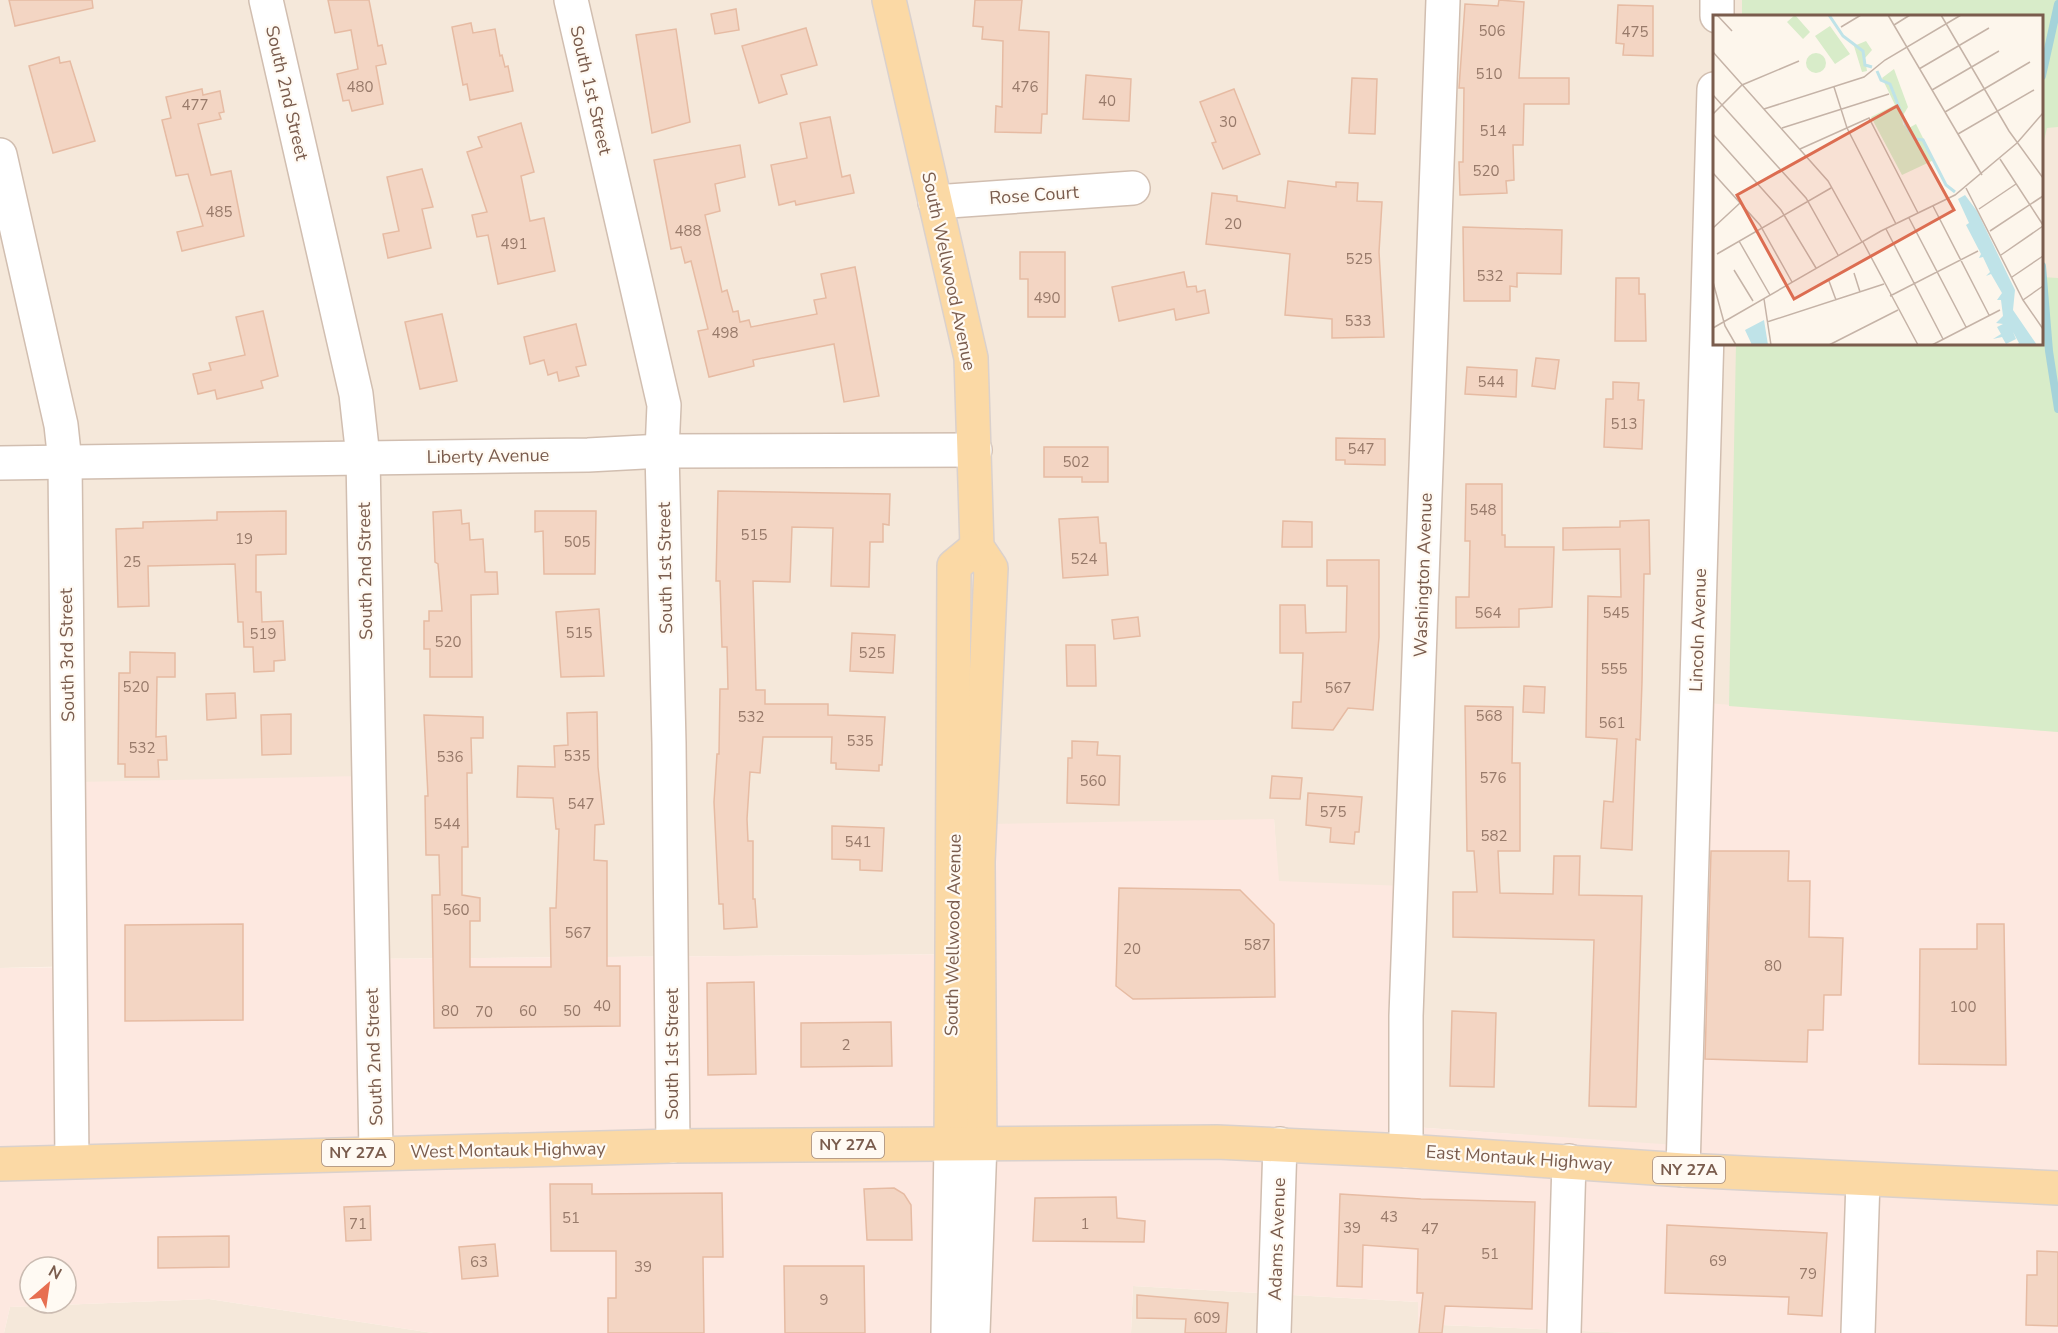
<svg xmlns="http://www.w3.org/2000/svg" width="2058" height="1333" font-family="'Nunito Sans',sans-serif">
<style>
.residential{fill:#f5e8da;fill-rule:evenodd}
.commercial{fill:#fde8e0;fill-rule:evenodd}
.green{fill:#d8ecc9}
.lines{fill:none;stroke-linecap:round;stroke-linejoin:round}
.stream{stroke:#a5d3da;stroke-width:8}
.building{fill:#f3d5c3;stroke:#e6bba3;stroke-width:1.5}
.minor-casing{stroke:#d1beb0;stroke-width:36}
.major-casing{stroke:#dad1cd;stroke-width:36}
.minor{stroke:#fff;stroke-width:33}
.major{stroke:#fbd9a5;stroke-width:33}
.labels{text-anchor:middle;dominant-baseline:central;stroke-width:4.5;stroke-linejoin:round;paint-order:stroke}
.number-label{font-size:15px;fill:#987a6a}
.shield{fill:#fffaf3;stroke:#a28b7f;stroke-width:1.5}
.shield-label{font-size:16px;font-weight:bold;fill:#7a5c4d}
.street-label{font-size:18px;fill:#7a5c4d;stroke:#fffaf3}
.inset-river{fill:none;stroke:#bfe3e8;stroke-width:3}
.inset-road{fill:none;stroke:#c5b3a7;stroke-width:1.5}
.view{fill:#dc6d51;fill-opacity:0.15;stroke:#dc6d51;stroke-width:3}
.inset-edge{fill:none;stroke:#7a5c4d;stroke-width:3}
</style>
<rect width="100%" height="100%" fill="#fdf6ec"/>
<g class="residential">
<path d="M0,0H2058V1173L1399,1126L1278,881L1274,819L986,954L363,959L0,968ZM1714,16H2042V344H1714Z"/>
<path d="M1133,1286L1418,1302V1324L1631,1333H1131Z"/>
<path d="M209,1299L433,1333H4L10,1307Z"/>
</g>
<path class="commercial" d="M1707,703L2058,732V1333H1631L1418,1324V1302L1133,1286L1131,1333H433L209,1299L10,1307L4,1333H0V968L80,967L77,782L361,776L363,959L986,954L990,824L1274,819L1279,881L1404,886L1399,1126L1691,1146ZM30,1267H66V1303H30Z"/>
<g class="green">
<path d="M1742,0H2058V127L2047,128L2042,149V16H1742Z"/>
<path d="M2042,277L2058,278V732L1729,706L1736,344H2042Z"/>
</g>
<g class="lines">
<g class="stream">
<path d="M2042,76L2058,4"/>
<path d="M2042,266L2049,351L2058,409"/>
</g>
</g>
<g class="building">
<path d="M9,0H92L93,8L15,26Z"/>
<path d="M328,0H369L378,46L382,45L386,64L376,66L383,104L352,111L349,100L343,101L337,74L358,69L351,30L335,33Z"/>
<path d="M975,0H1022L1019,30L1049,32L1047,114H1042L1041,133L995,132L996,106L1002,107L1003,41L982,39L983,27L973,26Z"/>
<path d="M1499,0L1524,2L1519,78H1569V104H1524L1523,145H1513L1514,180L1506,181L1507,193L1460,195L1459,162H1463L1464,88H1459L1465,4L1498,6Z"/>
<path d="M1618,5L1653,6V56L1623,55L1624,44L1616,43Z"/>
<path d="M736,9L739,30L715,34L711,14Z"/>
<path d="M471,23L473,33L495,29L500,56L502,55L505,67L508,66L513,91L470,100L467,84L463,85L452,27Z"/>
<path d="M806,28L817,65L781,75L787,94L759,103L742,46Z"/>
<path d="M676,29L690,122L652,133L636,35Z"/>
<path d="M59,57L60,63L70,61L95,141L53,153L29,66Z"/>
<path d="M1086,75L1131,79L1129,121L1083,119Z"/>
<path d="M1352,78L1377,79L1375,134L1349,133Z"/>
<path d="M202,89L203,95L220,91L224,112L219,113L221,119L198,124L211,175L231,171L244,236L182,251L177,232L203,226L188,174L176,176L162,120L171,118L166,97Z"/>
<path d="M1234,89L1260,154L1223,169L1212,143L1216,142L1200,102Z"/>
<path d="M830,117L842,177L850,175L854,193L796,205L795,201L779,205L771,165L807,158L800,123Z"/>
<path d="M521,123L534,172L521,176L530,221L544,218L555,271L498,284L488,235L477,237L472,215L487,212L467,152L482,147L478,137Z"/>
<path d="M740,145L745,177L715,184L720,211L705,215L722,292L727,290L733,312L738,311L740,322L749,320L751,327L817,314L814,300L826,298L821,274L855,267L879,396L844,402L834,344L753,360L754,366L709,377L698,331L708,329L691,261L685,263L681,247L671,249L654,160Z"/>
<path d="M422,169L433,207L422,209L431,248L388,258L383,234L399,231L387,177Z"/>
<path d="M1288,181L1336,187V182L1358,183L1357,201L1382,202L1379,252L1384,337L1332,338V319L1285,315L1290,254L1206,244L1212,193L1237,196V201L1285,208Z"/>
<path d="M1463,227L1562,230L1561,274L1517,273V287L1510,286V301H1464Z"/>
<path d="M1020,252H1065V317H1028V279H1020Z"/>
<path d="M1184,272L1187,287L1196,286L1197,292L1205,290L1209,313L1176,320L1174,309L1119,321L1112,287Z"/>
<path d="M1616,278H1639V294H1645L1646,341H1615Z"/>
<path d="M263,311L278,376L261,381L263,388L217,399L215,390L198,394L193,374L211,370L209,363L245,355L236,317Z"/>
<path d="M442,314L457,381L420,389L405,322Z"/>
<path d="M576,324L586,365L576,367L579,376L559,381L557,372L548,375L544,360L530,364L524,337Z"/>
<path d="M1536,358L1559,360L1555,389L1532,386Z"/>
<path d="M1467,367L1517,370L1516,397L1465,394Z"/>
<path d="M1613,382L1639,383L1638,400H1644L1642,449L1604,447L1606,399H1613Z"/>
<path d="M1336,438L1385,439V465L1345,464V460H1336Z"/>
<path d="M1044,447H1108V482H1082V477H1044Z"/>
<path d="M1466,484H1502V535H1505V547H1554L1552,607L1519,609V627L1456,628V597H1469L1470,541H1465Z"/>
<path d="M718,491L890,494L889,525L883,524V542H870L869,587L831,586L833,528L792,527L790,582L753,581L756,690H765V704H828V715L885,717L882,765H879V771L836,769V763H831L832,737H763L760,773L750,772L747,819L748,841H753V899H755L757,927L724,929L723,904H719L714,802L717,754H719L720,689H728L727,647H722L720,581H716Z"/>
<path d="M461,510L462,524L469,523L470,540L483,539L485,572H497L498,594L471,595L472,677H430V649H424V621H429V611H442L438,564L435,562L433,512Z"/>
<path d="M286,511V554L256,555V592H261L262,622L283,621L285,660L274,661V671L254,672L253,647H244L243,622H238L235,564L148,566L149,606L118,607L116,529L143,528V522L217,520V512Z"/>
<path d="M535,511H596L595,574H544L543,531L535,532Z"/>
<path d="M1098,517L1100,543H1106L1108,575L1063,578L1059,519Z"/>
<path d="M1649,520L1650,574H1644L1642,682L1640,740L1636,739L1632,850L1601,848L1604,801L1613,802L1617,739L1586,737L1588,596L1621,597L1620,549L1563,550V528L1620,527V521Z"/>
<path d="M1283,521L1312,522V547H1282Z"/>
<path d="M1327,560H1379V637L1373,710L1348,708L1333,730L1292,728L1293,702H1301L1303,653H1280V605H1305L1306,633L1346,632L1347,586H1327Z"/>
<path d="M599,609L604,676L561,677L556,612Z"/>
<path d="M1138,617L1140,636L1114,639L1112,620Z"/>
<path d="M852,633L895,635L893,673L850,671Z"/>
<path d="M1066,645H1095L1096,686H1067Z"/>
<path d="M130,652L175,653V677H157L156,737L166,736L167,760H158L159,777H125V764H118L119,673H130Z"/>
<path d="M1524,686L1545,687L1544,713L1523,712Z"/>
<path d="M235,693L236,718L207,720L206,694Z"/>
<path d="M1465,706L1513,707L1512,763H1520V851H1498L1500,893L1553,894L1554,856H1580L1579,895L1642,896L1636,1107L1589,1106L1594,940L1453,937V892H1477L1474,851H1467Z"/>
<path d="M597,712L598,767L604,824L595,825L594,860L607,861V966H620V1026L434,1028L432,895H440L439,855H426L425,796H428L424,715L483,717V738H471L472,773H467L468,847H462V895L480,898V921H470V967H551L550,908H556L559,829H556L553,798L517,797L518,766L555,767L554,746L568,745L567,713Z"/>
<path d="M291,714V754L262,755L261,715Z"/>
<path d="M1072,741L1098,742L1097,755L1120,756L1119,805L1067,803L1068,758H1072Z"/>
<path d="M1272,776L1302,778L1300,799L1270,798Z"/>
<path d="M1308,793L1362,797L1359,832H1355L1354,844L1330,842L1331,828L1306,825Z"/>
<path d="M832,826L884,828L882,871L860,870V860L832,859Z"/>
<path d="M1711,851H1789L1788,881H1810L1809,937L1843,938L1841,995H1824L1823,1030H1808L1807,1062L1705,1059Z"/>
<path d="M1119,888L1240,890L1274,924L1275,997L1133,999L1116,986Z"/>
<path d="M243,924V1020L125,1021V925Z"/>
<path d="M1977,924H2004L2006,1065L1919,1064L1920,949H1977Z"/>
<path d="M754,982L756,1074L708,1075L707,983Z"/>
<path d="M1452,1011L1496,1013L1494,1087L1450,1086Z"/>
<path d="M891,1022L892,1066L801,1067V1023Z"/>
<path d="M550,1184H592V1194L722,1193L723,1257H703L704,1333H608V1298H616V1251H551Z"/>
<path d="M894,1188L904,1194L911,1205L912,1240H867L864,1189Z"/>
<path d="M1340,1194L1421,1199L1535,1202L1532,1309L1445,1306L1442,1333H1419L1423,1293H1417L1418,1249L1363,1245L1362,1287L1337,1286Z"/>
<path d="M1116,1197L1117,1218L1145,1221L1144,1242L1033,1241L1035,1198Z"/>
<path d="M370,1206L371,1240L346,1241L344,1207Z"/>
<path d="M1667,1225L1827,1233L1822,1316L1788,1314L1789,1297L1665,1293Z"/>
<path d="M229,1236V1267L158,1268V1237Z"/>
<path d="M495,1244L498,1276L462,1279L459,1247Z"/>
<path d="M2037,1251L2058,1252V1326L2026,1325L2027,1275H2037Z"/>
<path d="M784,1266H864L865,1333H785Z"/>
<path d="M1137,1295L1228,1303L1226,1333H1185L1186,1319L1137,1318Z"/>
</g>
<g class="lines">
<g class="minor-casing">
<g id="minor">
<path d="M266,0L356,394L363,457L376,1152"/>
<path d="M571,0L664,405L662,451L669,743L673,1146"/>
<path d="M1717,16V0"/>
<path d="M0,155L61,425L65,462L72,1161"/>
<path d="M935,202L1133,188"/>
<path d="M0,463L588,455L662,451L975,450"/>
<path d="M1406,1151V1016L1443,0"/>
<path d="M1683,1170L1714,89"/>
<path d="M948,1333L951,1143"/>
<path d="M973,1333L980,1143"/>
<path d="M1274,1333L1280,1144"/>
<path d="M1564,1333L1569,1161"/>
<path d="M1858,1333L1863,1180"/>
</g>
</g>
<g class="major-casing">
<g id="major">
<path d="M889,0L971,358L977,547L991,568L978,862L980,1143"/>
<path d="M951,1143L954,566L977,547"/>
<path d="M0,1164L673,1146L1217,1142L1406,1151L1683,1170L2058,1188"/>
</g>
</g>
<use href="#minor" class="minor"/>
<use href="#major" class="major"/>
</g>
<g class="labels">
<g class="number-label">
<text x="1492" y="31">506</text>
<text x="1635" y="32">475</text>
<text x="1489" y="74">510</text>
<text x="360" y="87">480</text>
<text x="1025" y="87">476</text>
<text x="1107" y="101">40</text>
<text x="195" y="105">477</text>
<text x="1228" y="122">30</text>
<text x="1493" y="131">514</text>
<text x="1486" y="171">520</text>
<text x="219" y="212">485</text>
<text x="1233" y="224">20</text>
<text x="688" y="231">488</text>
<text x="514" y="244">491</text>
<text x="1359" y="259">525</text>
<text x="1490" y="276">532</text>
<text x="1047" y="298">490</text>
<text x="1358" y="321">533</text>
<text x="725" y="333">498</text>
<text x="1491" y="382">544</text>
<text x="1624" y="424">513</text>
<text x="1361" y="449">547</text>
<text x="1076" y="462">502</text>
<text x="1483" y="510">548</text>
<text x="754" y="535">515</text>
<text x="244" y="539">19</text>
<text x="577" y="542">505</text>
<text x="1084" y="559">524</text>
<text x="132" y="562">25</text>
<text x="1488" y="613">564</text>
<text x="1616" y="613">545</text>
<text x="579" y="633">515</text>
<text x="263" y="634">519</text>
<text x="448" y="642">520</text>
<text x="872" y="653">525</text>
<text x="1614" y="669">555</text>
<text x="136" y="687">520</text>
<text x="1338" y="688">567</text>
<text x="1489" y="716">568</text>
<text x="751" y="717">532</text>
<text x="1612" y="723">561</text>
<text x="860" y="741">535</text>
<text x="142" y="748">532</text>
<text x="577" y="756">535</text>
<text x="450" y="757">536</text>
<text x="1493" y="778">576</text>
<text x="1093" y="781">560</text>
<text x="581" y="804">547</text>
<text x="1333" y="812">575</text>
<text x="447" y="824">544</text>
<text x="1494" y="836">582</text>
<text x="858" y="842">541</text>
<text x="456" y="910">560</text>
<text x="578" y="933">567</text>
<text x="1257" y="945">587</text>
<text x="1132" y="949">20</text>
<text x="1773" y="966">80</text>
<text x="602" y="1006">40</text>
<text x="1963" y="1007">100</text>
<text x="450" y="1011">80</text>
<text x="528" y="1011">60</text>
<text x="572" y="1011">50</text>
<text x="484" y="1012">70</text>
<text x="846" y="1045">2</text>
<text x="1389" y="1217">43</text>
<text x="571" y="1218">51</text>
<text x="358" y="1224">71</text>
<text x="1085" y="1224">1</text>
<text x="1352" y="1228">39</text>
<text x="1430" y="1229">47</text>
<text x="1490" y="1254">51</text>
<text x="1718" y="1261">69</text>
<text x="479" y="1262">63</text>
<text x="643" y="1267">39</text>
<text x="1808" y="1274">79</text>
<text x="824" y="1300">9</text>
<text x="1207" y="1318">609</text>
</g>
<g class="shield">
<rect x="812" y="1132" width="72" height="26" rx="4.5"/>
<rect x="322" y="1140" width="72" height="26" rx="4.5"/>
<rect x="1653" y="1157" width="72" height="26" rx="4.5"/>
</g>
<g class="shield-label">
<text x="848" y="1145">NY 27A</text>
<text x="358" y="1153">NY 27A</text>
<text x="1689" y="1170">NY 27A</text>
</g>
<g class="street-label">
<text transform="translate(591 90) rotate(77)">South 1st Street</text>
<text transform="translate(287 93) rotate(77)">South 2nd Street</text>
<text transform="translate(1034 195) rotate(-4)">Rose Court</text>
<text transform="translate(949 271) rotate(78)">South Wellwood Avenue</text>
<text transform="translate(488 456) rotate(-1)">Liberty Avenue</text>
<text transform="translate(665 568) rotate(-91)">South 1st Street</text>
<text transform="translate(365 571) rotate(-91)">South 2nd Street</text>
<text transform="translate(1423 575) rotate(-88)">Washington Avenue</text>
<text transform="translate(1698 630) rotate(-88)">Lincoln Avenue</text>
<text transform="translate(67 655) rotate(-91)">South 3rd Street</text>
<text transform="translate(953 935) rotate(-89)">South Wellwood Avenue</text>
<text transform="translate(672 1054) rotate(-90)">South 1st Street</text>
<text transform="translate(374 1057) rotate(-92)">South 2nd Street</text>
<text transform="translate(508 1150) rotate(-1)">West Montauk Highway</text>
<text transform="translate(1519 1158) rotate(4)">East Montauk Highway</text>
<text transform="translate(1277 1239) rotate(-88)">Adams Avenue</text>
</g>
</g>
<g transform="translate(1713 15)">
<rect width="330" height="330" fill="#fdf6ec"/>
<path d="M82,0L97,17L90,24L74,7ZM117,11L137,39L122,49L102,21ZM153,26L159,35L152,43L154,56L149,57L141,31ZM93 48a10 10 0 1 1 20 0a10 10 0 1 1-20 0ZM181,54L195,92L189,102L190,109L194,114L203,109L221,145L189,160L158,102L182,90L169,63Z" fill="#d8ecc9"/>
<path d="M252,180L264,196L302,275L300,295L324,330H303L306,328L300,317L303,324L293,329L289,322L280,324L288,319L284,312L290,309L283,308L290,301L288,285H284L289,278L278,259L273,261L277,257L270,242L266,243L268,239L253,210L256,208L245,184ZM51,305L55,330H39L32,315Z" fill="#bfe3e8"/>
<path class="inset-river" d="M116,0L130,21L150,36L152,50L159,52M164,56L168,65L177,69L193,110L202,124L210,125L233,170L242,177"/>
<path class="inset-road" d="M4,0L19,16M175,0L269,160M228,0L296,116L330,163M181,10L197,0M128,12L148,0M0,37L115,166L149,227M206,54L276,13M121,72L134,113L183,209M219,75L286,36M0,80L93,183L125,240M51,94L151,62L172,45L248,0M232,97L317,47M0,99L29,70L86,46M69,113L176,79M0,119L68,195L103,253M245,119L321,75M87,134L156,103L205,198M287,144L330,210M0,158L47,210L79,267M253,173L310,285L330,314M220,191L276,300M266,194L303,169M196,203L253,312M0,213L27,188M173,214L230,324M277,216L330,181M26,226L57,280M150,227L205,330M4,239L118,173M288,240L330,211M21,255L40,286M141,258L147,277M299,262L330,241M116,266L123,285M0,267L12,311L23,330M177,281L265,236M51,284L58,330M310,285L330,271M54,307L171,269M0,313L168,216L242,180L304,128L330,98M116,330L185,295M219,330L287,295"/>
<path class="view" d="M184,91L241,195L81,284L24,180Z"/>
<rect width="330" height="330" class="inset-edge"/>
</g>
<g transform="translate(48 1285) rotate(29)"><circle r="28" fill="#fffaf3" stroke="#cabbb1" stroke-width="1.5"/>
<path d="M0-4.5L10 22L0 15L-10 22Z" fill="#e76f51"/>
<text y="-9" font-size="16" font-weight="bold" text-anchor="middle" fill="#7a5c4d">N</text>
</g>
</svg>
